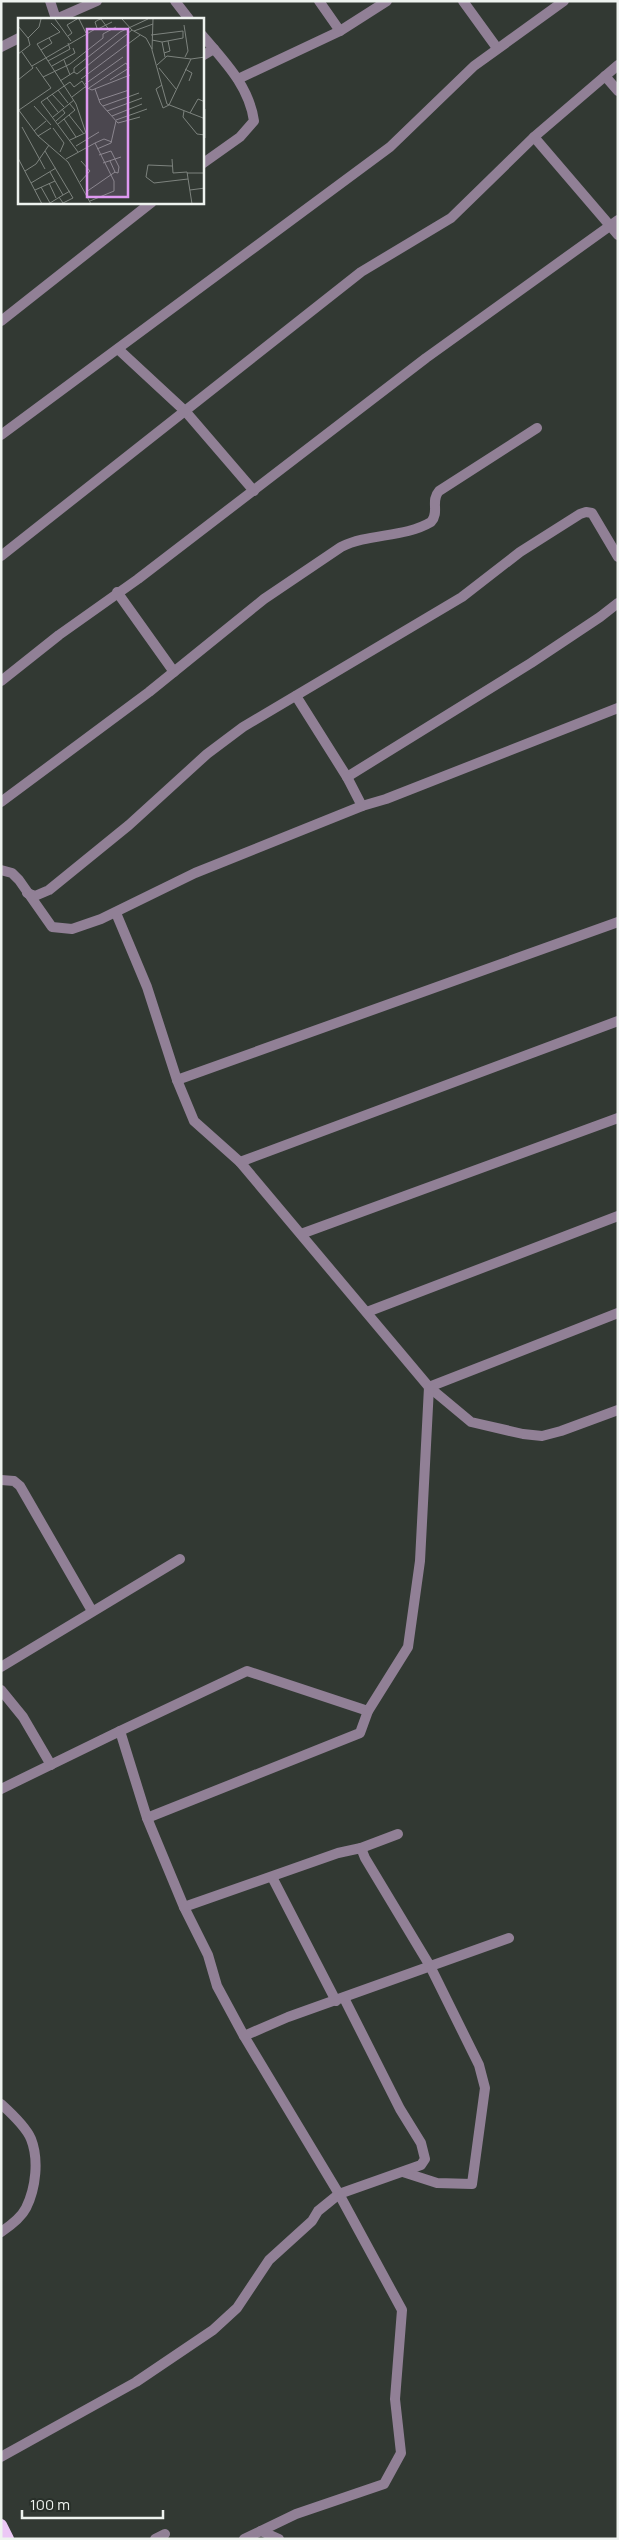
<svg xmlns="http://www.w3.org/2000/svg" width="619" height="2540" font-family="Manrope,sans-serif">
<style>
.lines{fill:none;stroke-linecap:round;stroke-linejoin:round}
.minor{stroke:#918096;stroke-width:10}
.primary{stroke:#ebc7f5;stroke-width:12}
.inset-road{fill:none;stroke:#7d837e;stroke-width:1}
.view{fill:#df98f1;fill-opacity:0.15;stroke:#df98f1;stroke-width:2.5}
.inset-edge{fill:none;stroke:#eef3ef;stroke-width:2.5}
</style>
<rect width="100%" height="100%" fill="#323933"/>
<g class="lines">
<g class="minor">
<path d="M50,1L56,19"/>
<path d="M175,1L189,19"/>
<path d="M319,1L340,31"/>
<path d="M463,1L497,48"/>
<path d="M56,19L97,1"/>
<path d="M202,35C225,62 249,86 254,121L240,137L202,164"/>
<path d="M1,47L19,38"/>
<path d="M202,56L214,49"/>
<path d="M605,76L618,91"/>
<path d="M238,79L340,31L387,1"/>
<path d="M534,137L618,235"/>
<path d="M1,321L152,202"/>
<path d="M118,349L186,412L254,491"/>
<path d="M1,435L390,147L474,66L564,1"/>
<path d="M1,556L361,272L451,218L534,137L618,65"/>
<path d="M117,592L174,672"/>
<path d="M1,681L59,635L138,579L426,358L618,220"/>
<path d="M296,696L347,777L362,806"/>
<path d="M347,777L531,663L600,617L618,603"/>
<path d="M1,802L149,692L264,599L341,547C369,533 404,538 431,522C440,512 430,501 439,491L537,428"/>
<path d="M1,870L12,873L19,880L52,927L72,929L101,919L195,873L362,806L386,799L618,708"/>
<path d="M27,893L35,896L49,890L129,825L207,754L243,727L462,597L520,552L580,514L586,512L592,513L618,557"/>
<path d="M116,913L147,987L177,1080L194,1121L240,1162L429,1387L471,1422L523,1434L542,1436L561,1431L618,1410"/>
<path d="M177,1080L618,922"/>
<path d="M240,1162L618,1021"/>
<path d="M301,1234L618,1118"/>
<path d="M367,1312L618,1216"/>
<path d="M429,1387L618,1313"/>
<path d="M1,1480L14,1481L20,1486L92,1611"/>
<path d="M1,1667L180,1559"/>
<path d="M1,1690L23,1717L51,1765"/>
<path d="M120,1731L247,1671L368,1711"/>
<path d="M1,1789L120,1731L147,1818L184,1907L208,1955L217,1986L244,2036L339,2194L402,2310L395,2399L401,2453L384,2484L296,2514L244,2539"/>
<path d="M147,1818L360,1733L368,1711L408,1647L420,1561L429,1387"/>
<path d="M361,1848L398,1834"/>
<path d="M272,1877L336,2001"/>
<path d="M184,1907L338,1853L361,1848L365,1858L430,1966L479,2065L485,2088L472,2184L437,2183L403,2172"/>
<path d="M244,2036L288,2017L509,1938"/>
<path d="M1,2104C11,2113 26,2127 31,2139C39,2159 36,2188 26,2208C21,2218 10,2226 1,2232"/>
<path d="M1,2457L136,2382L213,2330L237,2308L269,2260L312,2221L318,2211L339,2194L421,2165L425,2159L421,2143L400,2109L344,1998"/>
<path d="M261,2531L279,2539"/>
<path d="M155,2539L165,2534"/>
</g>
<path class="primary" d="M1,2525L8,2539"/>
</g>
<g transform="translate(18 18)">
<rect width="186" height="186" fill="#323933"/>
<path class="inset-road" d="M37,1L53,23M61,1L68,15M104,1L114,12L128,20L134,31M135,1L134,32L149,86L185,100M33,5L42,14L19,26L58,86L70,121M166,7L170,33L167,39M0,8L10,20M80,11L94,4M116,13L135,6M133,17L165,13V20L144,24M50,18L54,15L49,7L59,1M134,22L144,24L147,39M23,32L34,25L31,20M146,35L152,33L150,23M0,36L12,27L10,20L21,9L23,1M46,42L52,57M30,43L52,31L50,25M139,47L149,38L173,41M14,48L79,10L77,4L80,2L83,1L92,13M34,48L57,35L55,30M141,50L158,71M167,51L174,55L171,63M56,54V50L102,14L130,1M25,59L52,46L85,20V16L98,9M63,61L122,17M0,62L15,50L4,34M42,63L56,54L59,56L114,12M67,66L105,39M144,67L138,71L145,90L151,87L173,41L187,39M71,70L108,45L111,50L92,62M77,71L82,85L100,105L122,99M40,72L50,85M34,76L46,89M54,79L67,69L74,72L112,57M29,80L40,94M81,82L111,72M16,88L33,107M85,88L121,75M0,91L20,118L50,144L73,186M187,91V120M1,92L33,70L18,49M89,93L124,80M166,93L165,99L179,116L187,117M172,95L180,81L187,84M51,97L66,116M94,98L124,86M35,99L56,82M46,101L58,119M98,102L129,91M38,103L47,95L44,91M40,106L57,92L51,85M4,109L27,151M35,110L46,125L42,134M16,113L28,103M20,118L33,110M52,122L67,115M77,125L86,121L94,124M58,128L81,114M79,131L93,125L98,103M27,133L55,180L45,185L41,179M60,134L23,84L52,64L56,69L64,63L68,69M81,137L93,133L101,149L100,155L96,154M0,140L24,186M48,141L77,125L96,163V173L72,183M154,141L155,155L169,154L174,186M85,145L103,139M154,148L130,147L128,159L136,165L170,161M7,153L18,146L31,127M169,155H187M37,163L45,177L52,173M62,164L72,153L63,143M13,165L38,150M31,165L38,180M23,169L32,185L45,177M17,172L37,163L32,154M172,172L187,170M68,174L97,154L92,143"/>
<path class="view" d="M69,11H110V179H69Z"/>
<rect width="186" height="186" class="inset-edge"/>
</g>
<rect width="619" height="2540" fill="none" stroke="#eef3ef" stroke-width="5"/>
<path d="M22 2510v8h141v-8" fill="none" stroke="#eef3ef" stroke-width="2.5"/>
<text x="30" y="2510" font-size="15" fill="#eef3ef" stroke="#282f29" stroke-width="4" paint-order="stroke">100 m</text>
</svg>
